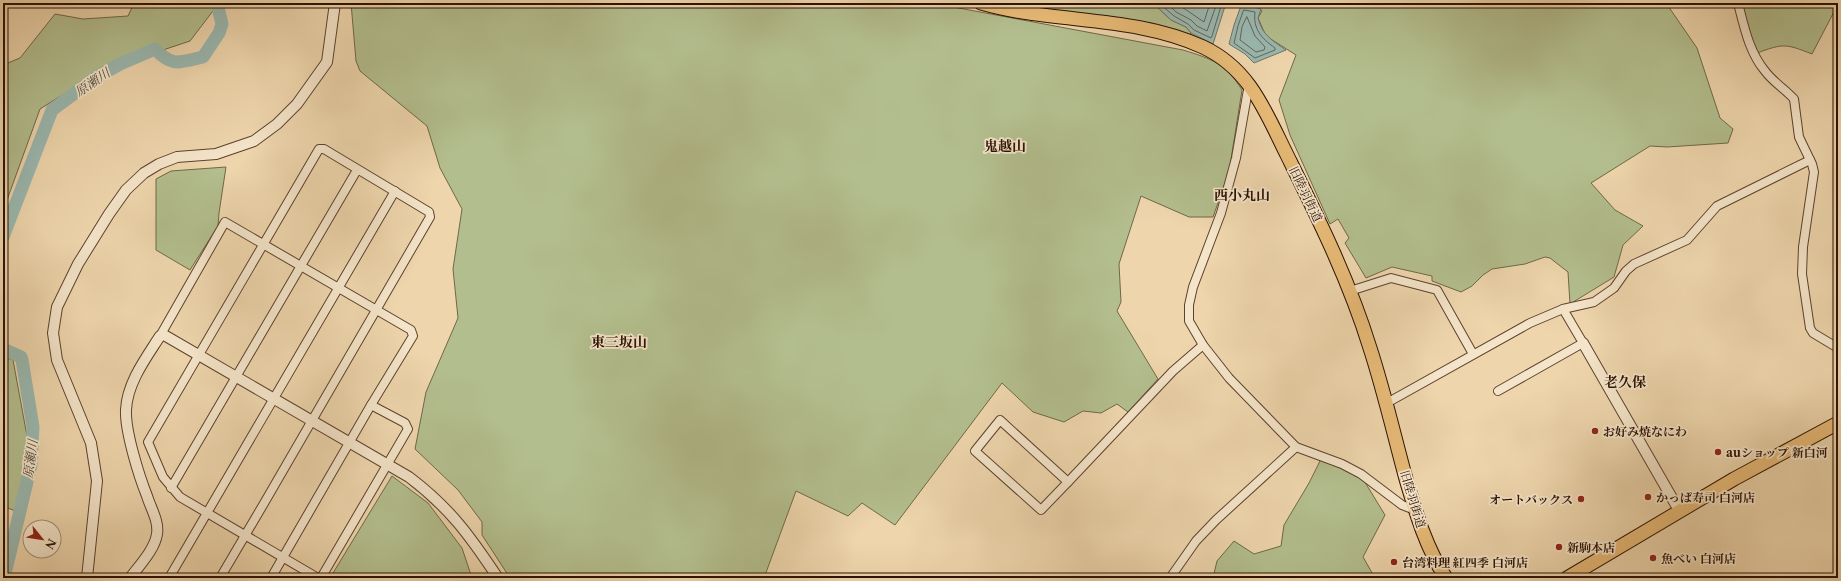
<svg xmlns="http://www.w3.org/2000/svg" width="1841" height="581" font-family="'Libre Caslon Text','Noto Serif JP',serif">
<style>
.green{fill:#b3be8e;stroke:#6f6848}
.water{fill:#9ab8b0;stroke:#6e756b}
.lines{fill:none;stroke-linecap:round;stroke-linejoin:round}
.shore{stroke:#62645a;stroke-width:1}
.river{stroke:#9ab8b0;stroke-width:13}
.minor-casing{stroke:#5c422d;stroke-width:10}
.tertiary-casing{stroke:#5c422d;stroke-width:12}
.trunk-casing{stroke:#2b1103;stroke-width:15}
.minor{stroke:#f4e4c9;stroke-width:8}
.tertiary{stroke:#f4e4c9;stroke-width:10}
.trunk{stroke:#e7ba76;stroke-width:13}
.poi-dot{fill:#8f2418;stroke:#f4e4c9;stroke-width:1.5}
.labels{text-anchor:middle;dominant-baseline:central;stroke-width:3.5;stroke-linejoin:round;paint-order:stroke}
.street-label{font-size:12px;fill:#2b1103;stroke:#f4e4c9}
.poi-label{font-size:12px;font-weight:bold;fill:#2b1103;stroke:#f4e4c9;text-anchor:start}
.water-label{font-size:13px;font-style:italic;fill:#524b40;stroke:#f4e4c9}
.quarter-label{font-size:14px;font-weight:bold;fill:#2b1103;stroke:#f4e4c9}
</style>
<rect width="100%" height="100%" fill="#eed5ac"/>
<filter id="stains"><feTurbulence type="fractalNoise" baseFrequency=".005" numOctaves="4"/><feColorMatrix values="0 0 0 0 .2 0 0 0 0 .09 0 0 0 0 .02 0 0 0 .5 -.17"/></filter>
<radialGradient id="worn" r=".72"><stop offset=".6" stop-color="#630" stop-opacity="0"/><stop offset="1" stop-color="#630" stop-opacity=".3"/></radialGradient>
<g class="green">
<path d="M134,3H219L190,41L154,53L83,82L40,109L3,211V65L20,58L55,14L83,19L128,16Z"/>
<path d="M351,3H932L1183,50C1212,59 1225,63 1242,90L1229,172L1213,217H1189L1141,196L1119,264L1121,302L1117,311L1158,379L1128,412L1117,404L1101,413L1083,411L1064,422L1033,412L1002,383L895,525L862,503L848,516L796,491L764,578H510L482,535V522L458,490L415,449L426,392L458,318L453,269L462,209L440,168L427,126L360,71L356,61Z"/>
<path d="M1000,3H1110C1119,6 1142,3 1153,3L1171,20L1186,27L1191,33L1189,36L1152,23L1013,7Z"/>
<path d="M1242,3H1646L1647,5L1651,3H1666L1697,48L1720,118L1733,129L1728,143L1667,147L1650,146L1591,183L1615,210L1643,226L1623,245L1614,277L1570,304L1568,272L1550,258L1545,257L1525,264L1492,269L1483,275L1472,286L1461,292L1432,281V276L1392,267L1366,278L1345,243L1349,238L1338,219L1330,224L1290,135L1279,100L1296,55L1266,36L1258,18L1262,11L1256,7H1248Z"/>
<path d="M1727,3H1838V4L1812,54C1786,44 1784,43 1757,53L1743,14Z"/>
<path d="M226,167L219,213L218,226L190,270L156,250V179L171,171Z"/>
<path d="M3,357L13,360L27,436L20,513L3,506Z"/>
<path d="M1321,459L1363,479L1385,515L1363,557L1375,578H1213L1217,561L1234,541L1254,554L1281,546L1284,525L1309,483Z"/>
<path d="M392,476L428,503L462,548L472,578H330Z"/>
</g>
<g class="water">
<path d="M1153,3H1226L1213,44L1191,33L1186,27L1171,20Z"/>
<path d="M1242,3C1248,8 1254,6 1261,9L1258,18C1262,35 1273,41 1286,50L1254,63L1245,54L1229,44L1234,25Z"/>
</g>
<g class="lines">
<g class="shore">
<path d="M1159,3L1174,16L1188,24L1194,30L1211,38L1212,36L1222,3"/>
<path d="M1167,3L1176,12L1191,20L1197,26L1207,31L1217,3"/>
<path d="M1176,3L1204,22L1210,3"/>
<path d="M1244,10L1255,12C1253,29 1261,38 1275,48V50L1255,58L1234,43L1238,26Z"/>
<path d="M1247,17L1255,36L1265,47L1264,50L1256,52L1240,40L1242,27Z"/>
</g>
<g class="river">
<path d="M3,237L52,110L95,78L120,64L155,49C173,68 180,62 203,57L219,33L222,24L217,3"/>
<path d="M3,349L21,357L22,360L33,427L31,465L4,578"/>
</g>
<g class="minor-casing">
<g id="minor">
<path d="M1738,3C1744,26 1749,52 1765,71C1773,82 1785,89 1794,99L1799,137L1812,164L1814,172L1803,247L1802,274L1810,328L1813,333L1838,348"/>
<path d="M1249,84L1236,158L1221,213L1193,287L1189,305V321L1203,345L1229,378L1296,447L1342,464L1361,474L1402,505L1415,510"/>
<path d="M1350,291L1391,278L1437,290L1473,354"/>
<path d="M160,336L225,222L411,330L413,336L371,405L405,423L408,429L321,578"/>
<path d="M1498,391L1583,343L1563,309"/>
<path d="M1385,404L1530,323L1563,309L1594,302L1614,288L1626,271L1634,264L1687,240L1717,206L1810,160"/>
<path d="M1000,420L1068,482L1041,510L975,451Z"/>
<path d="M1068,482L1173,371L1203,345"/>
<path d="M171,488L357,170"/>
<path d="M169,578L395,191"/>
<path d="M220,578C291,458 361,337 430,217L429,212L324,149H319L148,442L163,477L180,497L318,578"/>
<path d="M271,578L371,405"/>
<path d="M1170,578L1196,541L1216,520L1296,447"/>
</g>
</g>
<g class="tertiary-casing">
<g id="tertiary">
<path d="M1583,343L1680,512"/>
<path d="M87,578L97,481L91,443L57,360L53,333L57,307L78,264L109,214L126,190L144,173L159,164L177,157L216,154L254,141L277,124L297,104L327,62L335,3"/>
<path d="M130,578C139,566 155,549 157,534C159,521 151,509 147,496C139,476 125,431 126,410C127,383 146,358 160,336L164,335L409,477C450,508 470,536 498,578"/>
</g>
</g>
<g class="trunk-casing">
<g id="trunk">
<path d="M981,3C1054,24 1134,15 1203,47C1250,69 1265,111 1287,155C1318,218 1349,280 1370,348C1384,391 1394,435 1406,479C1416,513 1426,548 1446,578"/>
<path d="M1567,578L1734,479L1838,423"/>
</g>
</g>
<use href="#minor" class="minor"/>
<use href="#tertiary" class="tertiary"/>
<use href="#trunk" class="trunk"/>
</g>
<g class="poi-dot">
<circle cx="1595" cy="431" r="4"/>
<circle cx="1718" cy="452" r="4"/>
<circle cx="1648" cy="497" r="4"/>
<circle cx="1581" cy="499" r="4"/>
<circle cx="1559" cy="547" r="4"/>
<circle cx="1653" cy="558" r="4"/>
<circle cx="1394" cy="562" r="4"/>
</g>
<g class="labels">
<g class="street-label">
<text transform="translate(1306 194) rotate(64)">旧陸羽街道</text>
<text transform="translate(1413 499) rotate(73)">旧陸羽街道</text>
</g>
<g class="poi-label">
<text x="1603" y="431">お好み焼なにわ</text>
<text x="1726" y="452">auショップ 新白河</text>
<text x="1656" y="497">かっぱ寿司 白河店</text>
<text x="1573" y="499" text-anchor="end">オートバックス</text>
<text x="1567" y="547">新駒本店</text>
<text x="1661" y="558">魚べい 白河店</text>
<text x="1402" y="562">台湾料理 紅四季 白河店</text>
</g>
<g class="water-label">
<text transform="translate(92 82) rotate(-34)">原瀬川</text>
<text transform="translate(30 459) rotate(-82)">原瀬川</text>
</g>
<g class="quarter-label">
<text x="1005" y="146">鬼越山</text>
<text x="1242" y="195">西小丸山</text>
<text x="619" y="342">東三坂山</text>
<text x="1625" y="382">老久保</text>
</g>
</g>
<rect width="1841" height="581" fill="none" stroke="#eed5ac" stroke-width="16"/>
<rect x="4" y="4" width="1833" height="573" fill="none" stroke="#2b1103" stroke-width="2"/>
<rect x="8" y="8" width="1825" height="565" fill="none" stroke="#2b1103"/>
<g transform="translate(42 539) rotate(120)"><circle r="19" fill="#f4e4c9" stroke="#a4907a"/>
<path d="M0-3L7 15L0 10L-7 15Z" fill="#8f2418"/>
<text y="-6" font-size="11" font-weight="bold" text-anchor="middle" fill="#2b1103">N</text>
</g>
<rect width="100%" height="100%" filter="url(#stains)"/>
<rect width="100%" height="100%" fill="url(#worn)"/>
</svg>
